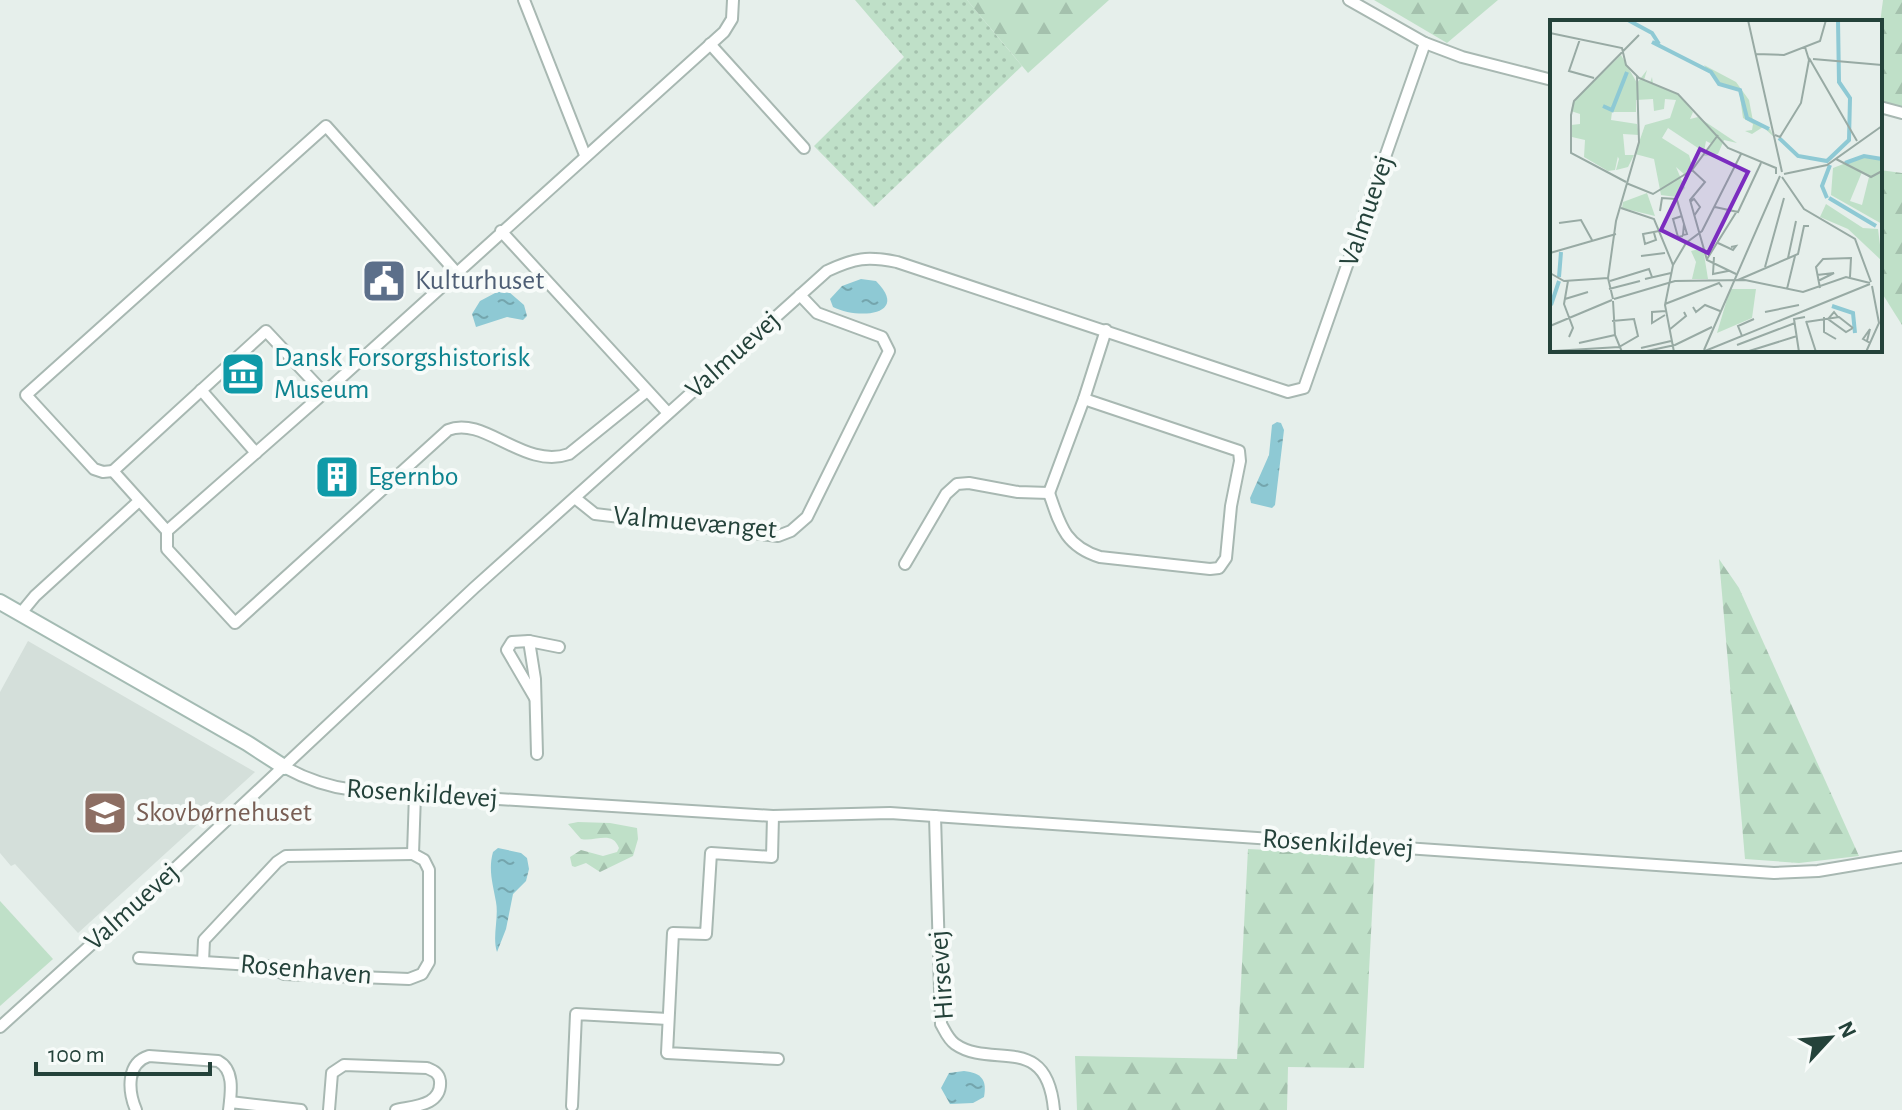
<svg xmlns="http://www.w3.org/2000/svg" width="1902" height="1110" font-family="'Alegreya Sans',sans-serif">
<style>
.built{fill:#d4dfda}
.grass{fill:url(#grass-dots)}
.forest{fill:url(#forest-firs)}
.garden{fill:#bfe0c8}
.water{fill:url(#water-ripples)}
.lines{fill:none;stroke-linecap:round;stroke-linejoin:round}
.street-casing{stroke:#a8b8b2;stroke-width:14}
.secondary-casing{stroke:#a4bbb3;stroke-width:18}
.street{stroke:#fff;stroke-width:10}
.secondary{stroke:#fff;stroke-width:14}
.labels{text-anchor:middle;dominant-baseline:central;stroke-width:8;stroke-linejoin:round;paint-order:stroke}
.street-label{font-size:28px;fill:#24423a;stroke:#f7fbf9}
.service-label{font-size:28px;fill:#4e5e75;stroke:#f7fbf9;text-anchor:start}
.culture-label{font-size:28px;fill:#0d838f;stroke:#f7fbf9;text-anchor:start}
.education-label{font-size:28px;fill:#785e54;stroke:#f7fbf9;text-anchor:start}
.inset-river{fill:none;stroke:#8ec9d4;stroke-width:4}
.inset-road{fill:none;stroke:#98aaa4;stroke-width:2}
.view{fill:#7b2cbf;fill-opacity:0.15;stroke:#7b2cbf;stroke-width:4}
.inset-edge{fill:none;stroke:#24423a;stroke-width:4}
</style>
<defs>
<pattern id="grass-dots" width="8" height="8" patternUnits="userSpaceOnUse" patternTransform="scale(2)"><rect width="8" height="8" fill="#bfe0c8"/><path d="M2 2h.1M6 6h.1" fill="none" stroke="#a4c1ad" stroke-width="1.8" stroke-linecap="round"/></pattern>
<pattern id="forest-firs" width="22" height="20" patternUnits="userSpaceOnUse" patternTransform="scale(2)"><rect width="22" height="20" fill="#bfe0c8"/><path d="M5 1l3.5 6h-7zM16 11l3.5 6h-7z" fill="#a4c1ad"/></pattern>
<pattern id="water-ripples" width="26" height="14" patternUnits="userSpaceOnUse" patternTransform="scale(2)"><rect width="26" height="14" fill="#8ec9d4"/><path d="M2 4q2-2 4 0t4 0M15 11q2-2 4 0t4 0" fill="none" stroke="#74a5ad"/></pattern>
</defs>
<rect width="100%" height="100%" fill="#e6efeb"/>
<path class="built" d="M28,641L255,772L78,933L15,864L11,866L0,853V692Z"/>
<path class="grass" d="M855,0H967L1022,66L874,207L814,146L904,57Z"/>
<g class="forest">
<path d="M967,0H1109L1028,73Z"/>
<path d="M1374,0H1498L1447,43Z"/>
<path d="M1883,0H1902V108L1880,101V23Z"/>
<path d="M1880,170L1902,173V325L1880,290Z"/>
<path d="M1719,559L1739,588L1859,856L1799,863L1745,859Z"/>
<path d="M578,822L610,823L637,828L638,839L633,856L600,872L586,863L575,867L572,866L570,857L581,850L603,856L617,852L619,848C612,830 596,842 581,839L568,824Z"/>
<path d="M1248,849L1375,856L1364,1068L1288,1067L1287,1110H1077L1075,1056L1237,1059Z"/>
</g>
<path class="garden" d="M0,901L53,959L0,1006Z"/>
<g class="water">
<path d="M861,279L876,281C910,315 859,320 833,307L830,299L842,286Z"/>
<path d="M497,292H509L524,305L527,316L523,320L507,317L476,327L472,314L480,301Z"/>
<path d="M1277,422L1281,423L1284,430L1275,505L1272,508L1251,503L1250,498L1269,455L1272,425Z"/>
<path d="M498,848L521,853L527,858L529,869L526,881L513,894L506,929L497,952C492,937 499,918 496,902C493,884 488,870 493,852Z"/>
<path d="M964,1071C982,1073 987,1080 984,1097L973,1103L950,1104L941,1088L949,1073Z"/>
</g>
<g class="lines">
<g class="street-casing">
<g id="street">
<path d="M524,0L585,155"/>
<path d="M1349,0L1425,43L1462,57L1552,80"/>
<path d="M710,44L804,148"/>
<path d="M1880,107L1902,113"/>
<path d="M501,231L668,413"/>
<path d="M201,390L256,453"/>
<path d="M324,393L266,331L113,471L167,531L324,393L724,32L732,19L733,0"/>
<path d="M113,471L103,472L94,469L26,395L326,126L456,272"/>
<path d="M1049,493C1060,525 1065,546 1100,557L1210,569L1219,568L1226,558L1231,506L1240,461L1239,451L1084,399"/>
<path d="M575,498L595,514L778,536L791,531L807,517L889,351L882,337L817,313L800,295"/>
<path d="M167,531V549L235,623L448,430C484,415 524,470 569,454L647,391"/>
<path d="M905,564L946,494L957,484L969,483L1018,492L1049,493L1084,399L1106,330"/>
<path d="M21,613L35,596L139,501"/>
<path d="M529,641L512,642L507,650L535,698"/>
<path d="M537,754L535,679L529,641L559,647"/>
<path d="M284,767C306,779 328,787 354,790L773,816L890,813L1774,873L1818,871L1902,857"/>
<path d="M773,816L772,857L711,853L706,934L673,933L667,1053L778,1059"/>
<path d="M935,816L941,1024C945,1031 948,1039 955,1044C992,1070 1047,1031 1054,1110"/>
<path d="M139,958L267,966L284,974L409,979L422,974L429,962V870L424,860L413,854L415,794"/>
<path d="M203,962L204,940L277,862L286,856L413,854"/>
<path d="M0,1027L168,875L474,588L827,271C855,258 867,256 897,262L1288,392L1304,388L1425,43"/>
<path d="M230,1102L301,1110"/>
<path d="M572,1106L576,1014L668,1019"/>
<path d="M136,1110C128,1091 126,1063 149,1056L218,1061C235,1070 231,1093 229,1110"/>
<path d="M329,1110L332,1073L344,1065L427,1068C434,1071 439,1073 440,1081C442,1106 413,1106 396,1110"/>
</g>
</g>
<g class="secondary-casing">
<path id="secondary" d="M0,602L247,743L284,767"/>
</g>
<use href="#street" class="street"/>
<use href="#secondary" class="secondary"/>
</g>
<defs>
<g id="civic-square" transform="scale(2.3)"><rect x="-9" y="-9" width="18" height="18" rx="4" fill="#5c6f8a" stroke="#f7fbf9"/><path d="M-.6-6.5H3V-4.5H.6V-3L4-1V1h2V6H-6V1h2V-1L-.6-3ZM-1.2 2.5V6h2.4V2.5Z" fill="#fff"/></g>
<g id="museum-square" transform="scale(2.3)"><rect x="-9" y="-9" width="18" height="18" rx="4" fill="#0f9aa8" stroke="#f7fbf9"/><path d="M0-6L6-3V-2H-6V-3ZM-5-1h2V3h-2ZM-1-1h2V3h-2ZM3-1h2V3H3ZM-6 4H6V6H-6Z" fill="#fff"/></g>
<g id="building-square" transform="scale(2.3)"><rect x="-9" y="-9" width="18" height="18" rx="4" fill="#0f9aa8" stroke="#f7fbf9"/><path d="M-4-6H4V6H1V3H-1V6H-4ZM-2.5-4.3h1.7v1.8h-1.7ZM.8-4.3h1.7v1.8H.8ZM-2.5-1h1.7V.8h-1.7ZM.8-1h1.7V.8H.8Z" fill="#fff"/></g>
<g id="school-square" transform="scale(2.3)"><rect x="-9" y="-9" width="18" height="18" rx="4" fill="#8d6e63" stroke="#f7fbf9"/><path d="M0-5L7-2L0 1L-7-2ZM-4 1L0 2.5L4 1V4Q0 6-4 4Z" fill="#fff"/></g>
</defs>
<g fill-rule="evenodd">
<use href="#civic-square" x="384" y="281"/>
<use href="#museum-square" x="243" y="374"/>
<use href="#building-square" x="337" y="477"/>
<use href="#school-square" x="105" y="813"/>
</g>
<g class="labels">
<g class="street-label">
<text transform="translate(1367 211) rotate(-71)">Valmuevej</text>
<text transform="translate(733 355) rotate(-42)">Valmuevej</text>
<text transform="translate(695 523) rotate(5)">Valmuevænget</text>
<text transform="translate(422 794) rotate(4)">Rosenkildevej</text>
<text transform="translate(1338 844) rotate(4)">Rosenkildevej</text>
<text transform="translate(132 907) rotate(-42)">Valmuevej</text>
<text transform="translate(306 970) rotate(5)">Rosenhaven</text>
<text transform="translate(942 975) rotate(-94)">Hirsevej</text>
</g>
<g class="service-label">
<text x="415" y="281">Kulturhuset</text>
</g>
<g class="culture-label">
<text x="274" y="358">Dansk Forsorgshistorisk<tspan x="274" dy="32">Museum</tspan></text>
<text x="368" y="477">Egernbo</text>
</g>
<g class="education-label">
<text x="136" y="813">Skovbørnehuset</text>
</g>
</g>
<g transform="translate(1550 20)">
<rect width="332" height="332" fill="#e6efeb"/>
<path d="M154,45L186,62L199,80L203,101L220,109L224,117L213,107L202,114L195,111L202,110L203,104L193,98L189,70L167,63ZM314,136L332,140V204L281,175L283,148ZM312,152L319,157L312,185L300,181ZM276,184L313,208L328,209L332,241L298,209L270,197Z" fill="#bfe0c8" fill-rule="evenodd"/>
<path d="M71,35L87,63L97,50L94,60L100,63L102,57L103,64L129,75L143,92L140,99L148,97L187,123L174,120L168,134L154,136L162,124L156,121L154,132L118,108L112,118L139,135L143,149L134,154L126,147L135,168L126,177L111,175L104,139L85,134L95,105L120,98L126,80L115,79L114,89L104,91L103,79L86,80V92H62L61,100L87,104L89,115L73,114L75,135H84L78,147L66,150L69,139L62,125L68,136L65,150L58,151L34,137L35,120L22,117L21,105L30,104V94L21,91L23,82Z" fill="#bfe0c8"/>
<path d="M97,173L105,196L72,188L73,182ZM153,228L158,259H142L146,242L141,231ZM180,269H206L202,298L167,313Z" fill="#bfe0c8"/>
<path class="inset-river" d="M78,0L102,13L109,24M102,22L161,52L169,64L190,70L197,98L219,109M53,86L62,90L77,52M229,118L248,136L277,141L299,120L300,78L289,62L288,0M295,143L314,136L332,139M277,178L272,166L280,145M279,178L326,206M9,257L11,232M1,285L9,261M282,286L303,293L305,313"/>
<path class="inset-road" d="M198,0L232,152M0,13L72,28L76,45L89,58L128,74L178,128L226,148V154M30,19L19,51L44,58M206,34L234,35L270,21L276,0M259,38L307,121M263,39L332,45M225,115L230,117L251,83L259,40L255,27M286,139L321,157L332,151M142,150L155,162L140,180L157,240L186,254M234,154L277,145L332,106M232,157L254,189L305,219L321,262M76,162L21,133V95L24,81L89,15M76,163L103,174L142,150L168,115M140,182L144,179L150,187L144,196M165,187L188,192L211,143M71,188L104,199L123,245M110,191L112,178L126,179L127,180L134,204L137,214L133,215L134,204M132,196L123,199L128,217L133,216M9,203L31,200L42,220M104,213L106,220L95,224L93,214L109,211M168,223L183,230L186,226L181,227M0,233L66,214M91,236L115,233M164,237L163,254L178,251M238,238L246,201M157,239L187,191M215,247L234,178M0,253L14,261L58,258M267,255L284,253L268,261M95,259L121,253M188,260L248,234L254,206H259M18,261L14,284L23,308L19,317M60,261L99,249L102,257M270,268L266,247L273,239L301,238L300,257M59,269L90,261M237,269L245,236M15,279L38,272M63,279L58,258L66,201L89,122L87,56M64,279L125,261L195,260L253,272L296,257L320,263M63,281L65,315L72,332M115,284L169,263L172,267M143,287L146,292L155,285L170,291M215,292L249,285M115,295L102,303V292L116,291M274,297V312L286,319L279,315M288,297L284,292L278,299L296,312L303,308M256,301L266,332M256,302L289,297L303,308M0,306L62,280M119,310L136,296L134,292M192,316L188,306L204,299M317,321L320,309L313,319L320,323M29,323L65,315M187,325L245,303M91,328L121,321M154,330L230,156M3,331L69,327L88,316L84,299L62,301M155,331L320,264M92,332L125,325L162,307M124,332L115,285L123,245L136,223L152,211L191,134M196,332L247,316M249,332L244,299L255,297M316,332L329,303L322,266"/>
<path class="view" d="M150,129L198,152L158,233L111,210Z"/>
<rect width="332" height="332" class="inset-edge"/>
</g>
<g transform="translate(1830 1038) rotate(64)" stroke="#f7fbf9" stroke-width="6" paint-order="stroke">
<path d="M0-6L14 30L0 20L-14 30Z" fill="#24423a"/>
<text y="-12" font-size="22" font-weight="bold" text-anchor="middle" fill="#24423a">N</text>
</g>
<path d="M36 1062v12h174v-12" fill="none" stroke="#24423a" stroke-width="4"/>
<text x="48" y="1062" font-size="24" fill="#24423a" stroke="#f7fbf9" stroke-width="6" paint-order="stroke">100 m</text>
</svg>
